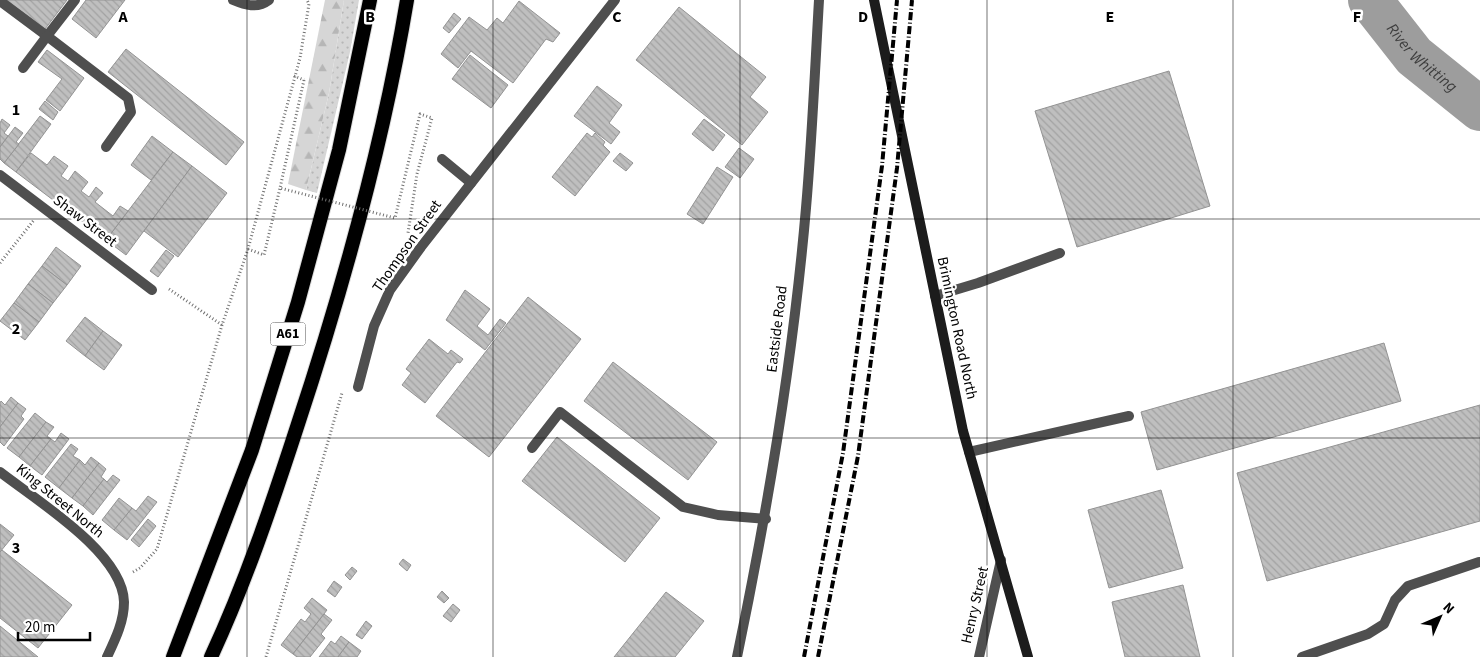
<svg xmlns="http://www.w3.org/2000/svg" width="1480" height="657" font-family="'Source Sans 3',sans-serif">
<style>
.grass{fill:url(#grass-dots)}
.forest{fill:url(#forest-firs)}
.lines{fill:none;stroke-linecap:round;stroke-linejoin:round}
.river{stroke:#9d9d9d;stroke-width:44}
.building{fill:url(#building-back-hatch);stroke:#939393}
.trunk-casing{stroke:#dbdbdb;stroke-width:16}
.path{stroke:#717171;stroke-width:3;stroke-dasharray:1 2.5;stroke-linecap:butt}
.service{stroke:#4f4f4f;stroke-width:10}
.minor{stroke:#4f4f4f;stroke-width:10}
.secondary{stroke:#1c1c1c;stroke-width:10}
.trunk{stroke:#000;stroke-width:14}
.rail{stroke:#000;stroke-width:4;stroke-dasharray:8 2.5 1 2.5;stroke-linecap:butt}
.path-bridge{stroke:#717171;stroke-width:3;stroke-dasharray:1 2.5;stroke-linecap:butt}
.grid{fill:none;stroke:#000;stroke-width:1;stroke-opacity:0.55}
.labels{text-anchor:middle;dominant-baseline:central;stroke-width:5;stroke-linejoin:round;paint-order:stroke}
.shield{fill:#fff;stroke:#4c4c4c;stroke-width:1}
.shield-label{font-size:14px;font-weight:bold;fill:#000}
.street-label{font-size:15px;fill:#000;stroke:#fff}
.water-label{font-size:16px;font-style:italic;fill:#3e3e3e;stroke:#fff}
.grid-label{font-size:16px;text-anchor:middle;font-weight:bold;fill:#000;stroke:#fff;stroke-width:5;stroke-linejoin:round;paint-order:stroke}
</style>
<defs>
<pattern id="grass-dots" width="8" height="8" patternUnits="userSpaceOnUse" patternTransform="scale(1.25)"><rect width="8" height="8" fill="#d6d6d6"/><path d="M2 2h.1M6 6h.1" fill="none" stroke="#b6b6b6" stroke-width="1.8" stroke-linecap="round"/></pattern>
<pattern id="forest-firs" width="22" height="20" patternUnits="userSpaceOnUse" patternTransform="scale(1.25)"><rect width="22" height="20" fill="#d6d6d6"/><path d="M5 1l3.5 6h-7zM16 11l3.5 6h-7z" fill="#b6b6b6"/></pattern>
<pattern id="building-back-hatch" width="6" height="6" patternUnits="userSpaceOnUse" patternTransform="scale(1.25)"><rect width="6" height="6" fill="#bfbfbf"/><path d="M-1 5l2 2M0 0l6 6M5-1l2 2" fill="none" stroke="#a2a2a2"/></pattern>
</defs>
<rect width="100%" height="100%" fill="#fff"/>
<path class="grass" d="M344,0H359L350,52L317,193L306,190L329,93Z"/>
<path class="forest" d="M325,0H344L329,93L306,190L288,184Z"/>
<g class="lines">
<path class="river" id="s1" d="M1370,0L1414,56L1480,109"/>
</g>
<g class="building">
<path d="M6,0H67L45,29Z"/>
<path d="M86,0H125L96,38L72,19Z"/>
<path d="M519,1L560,33L553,42L546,39L513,83L471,51L458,68L441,54L469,17L487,30L497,18L503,23Z"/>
<path d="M679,7L766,77L750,97L768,112L742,145L636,60Z"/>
<path d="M454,13L461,19L449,33L443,28Z"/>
<path d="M126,49L244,142L226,165L108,72Z"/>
<path d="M47,50L84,78L60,111L46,100L62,79L38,62Z"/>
<path d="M470,55L508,85L491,108L452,79Z"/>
<path d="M1169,71L1210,206L1077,247L1035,111Z"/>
<path d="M597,86L622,105L609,123L620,132L611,144L574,116Z"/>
<path d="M45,101L58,112L53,120L39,109Z"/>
<path d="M40,116L51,124L16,172L4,163Z"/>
<path d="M2,119L10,125L4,133L8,136L0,147V123Z"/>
<path d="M704,119L725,135L713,151L692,134Z"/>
<path d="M15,127L23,133L16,142L19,144L4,163L0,159V147Z"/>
<path d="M587,133L592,137L595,133L605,142L603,145L610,152L575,196L552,177Z"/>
<path d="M152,136L173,152L151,180L131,165Z"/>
<path d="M739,148L754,159L740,178L725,167Z"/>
<path d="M173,152L192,166L126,255L106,240Z"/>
<path d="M31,153L47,165L54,156L68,166L61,176L68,181L75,171L88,182L81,191L89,197L96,187L103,193L95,202L113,216L120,206L128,211L106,240L16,172Z"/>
<path d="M620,153L633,163L626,171L613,161Z"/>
<path d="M192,166L227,193L178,257L144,231Z"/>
<path d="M717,167L733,177L703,224L687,214Z"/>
<path d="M56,247L81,266L67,285L42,266Z"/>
<path d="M166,250L174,256L158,277L150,271Z"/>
<path d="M42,266L67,285L53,303L28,284Z"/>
<path d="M28,284L53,303L39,322L14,303Z"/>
<path d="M465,290L490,309L477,326L488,335L500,319L506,323L485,350L446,320Z"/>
<path d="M528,297L581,339L489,457L436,416Z"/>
<path d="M14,303L39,322L25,340L0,321Z"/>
<path d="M85,317L103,331L85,356L66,341Z"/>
<path d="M103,331L122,345L104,370L85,356Z"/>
<path d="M429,339L448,354L451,350L463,359L460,363L457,362L425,403L402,385L411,373L406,369Z"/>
<path d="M1384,343L1401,401L1157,470L1141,412Z"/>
<path d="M613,362L717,442L688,480L584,401Z"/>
<path d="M11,397L18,403L0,427V403L1,401L5,405Z"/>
<path d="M18,403L26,409L21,416L24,419L4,446L0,442V427Z"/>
<path d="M1480,405V521L1267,581L1237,473Z"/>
<path d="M35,413L46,422L19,457L7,448Z"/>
<path d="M46,422L54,427L47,436L51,439L30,466L19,457Z"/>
<path d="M61,433L69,439L42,475L30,466L51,439L55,442Z"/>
<path d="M557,437L660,518L625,562L522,481Z"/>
<path d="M71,444L78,449L73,456L80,460L59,488L45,477Z"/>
<path d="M91,457L99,463L72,498L59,488L80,460L85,465Z"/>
<path d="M99,463L106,469L101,477L104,479L83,506L72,498Z"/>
<path d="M113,475L120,480L93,515L83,506L104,479L107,482Z"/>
<path d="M1161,490L1183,568L1109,588L1088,510Z"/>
<path d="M148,496L157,502L127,540L114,530L132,508L136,511Z"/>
<path d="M119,498L132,508L114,530L102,520Z"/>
<path d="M148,519L156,526L139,547L131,540Z"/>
<path d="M0,524L14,535L0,552Z"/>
<path d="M2,550L72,605L38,648L0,618V552Z"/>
<path d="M403,559L411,565L407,571L399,564Z"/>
<path d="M352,567L357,571L350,580L345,575Z"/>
<path d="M334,581L342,587L335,597L327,591Z"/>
<path d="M1183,585L1200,657H1125L1112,602Z"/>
<path d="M442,591L449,598L444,603L437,597Z"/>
<path d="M666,592L704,621L675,657H614Z"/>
<path d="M312,598L327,610L293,654L281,645L301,619L305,622L311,614L304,608Z"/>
<path d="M453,604L460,610L451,622L443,616Z"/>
<path d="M324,614L332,620L321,634L325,638L310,657H297L293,654Z"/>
<path d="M366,621L372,626L362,639L356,635Z"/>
<path d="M0,626L38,657H0Z"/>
<path d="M341,636L349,642L338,657H319L331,641L335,644Z"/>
<path d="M349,642L361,651L357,657H338Z"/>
</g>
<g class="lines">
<g class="trunk-casing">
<g id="trunk">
<path d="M173,657L252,450L298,302L339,150L370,0"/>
<path d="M211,657C245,584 272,504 297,427C343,288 383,145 407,0"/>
</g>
</g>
<g class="path">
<path d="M294,76L304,80"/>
<path d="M248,249L264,255L280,188"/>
<path d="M0,263L34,220"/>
<path d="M169,289L222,325"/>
<path d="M133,572L140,568L157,549L222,325L248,249L300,58L309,4L307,0"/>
<path d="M266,657L342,393"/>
</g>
<g class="service">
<path d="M0,1L47,36L75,0"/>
<path d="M23,68L47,36L128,98L131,112L106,147"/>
<path d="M935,296L978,283L1060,253"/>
<path d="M532,448L560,412L683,507L718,515L766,519"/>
<path d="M969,452L1129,416"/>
<path d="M1302,657L1368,634L1384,624L1395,600L1408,586L1479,562"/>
</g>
<g class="minor">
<path d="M233,0C245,5 257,9 269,0"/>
<path d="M442,159L471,183"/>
<path d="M0,175L152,290"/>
<path d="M358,387L374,326L390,290L421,247L615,0"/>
<path d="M0,472C36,500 123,553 124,602C124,622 115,640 107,657"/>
<path d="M737,657C768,508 793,360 806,208C812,139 815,69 819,0"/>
<path d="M979,657L1001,560"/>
</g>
<path class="secondary" d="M874,0L963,431L1028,657"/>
<use href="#trunk" class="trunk"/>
<g class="rail">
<path d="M804,657L843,453L882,166L897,0"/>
<path d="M818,657L858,456L897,168L912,0"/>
</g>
<path class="path-bridge" d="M304,80L280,188L395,218L420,114L432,118L417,174L408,233"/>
</g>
<path class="grid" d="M247,0V657M493,0V657M740,0V657M987,0V657M1233,0V657M0,219H1480M0,438H1480"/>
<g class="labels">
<rect class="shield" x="270.5" y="322.5" width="35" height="23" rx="4"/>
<g class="shield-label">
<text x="288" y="334">A61</text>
</g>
<g class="street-label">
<text transform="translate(85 221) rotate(37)">Shaw Street</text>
<text transform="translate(407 246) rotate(-55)">Thompson Street</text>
<text transform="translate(957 328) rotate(78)">Brimington Road North</text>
<text transform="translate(777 329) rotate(-83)">Eastside Road</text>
<text transform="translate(60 501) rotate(39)">King Street North</text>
<text transform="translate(975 605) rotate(-77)">Henry Street</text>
</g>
<g class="water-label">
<text stroke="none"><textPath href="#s1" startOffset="78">River Whitting</textPath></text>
</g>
</g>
<g class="grid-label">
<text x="123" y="22">A</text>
<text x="370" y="22">B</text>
<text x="617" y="22">C</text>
<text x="863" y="22">D</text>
<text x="1110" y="22">E</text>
<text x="1357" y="22">F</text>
<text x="16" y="115">1</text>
<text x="16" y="334">2</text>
<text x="16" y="553">3</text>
</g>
<g transform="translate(1440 617) rotate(45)" stroke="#ffffff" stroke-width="4" paint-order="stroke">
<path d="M0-4L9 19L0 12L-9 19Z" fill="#000000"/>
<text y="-8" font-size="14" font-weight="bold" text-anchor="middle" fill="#000000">N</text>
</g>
<path d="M18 632v8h72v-8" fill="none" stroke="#000000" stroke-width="2.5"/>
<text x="25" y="632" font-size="15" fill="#000000" stroke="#ffffff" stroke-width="4" paint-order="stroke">20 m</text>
</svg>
